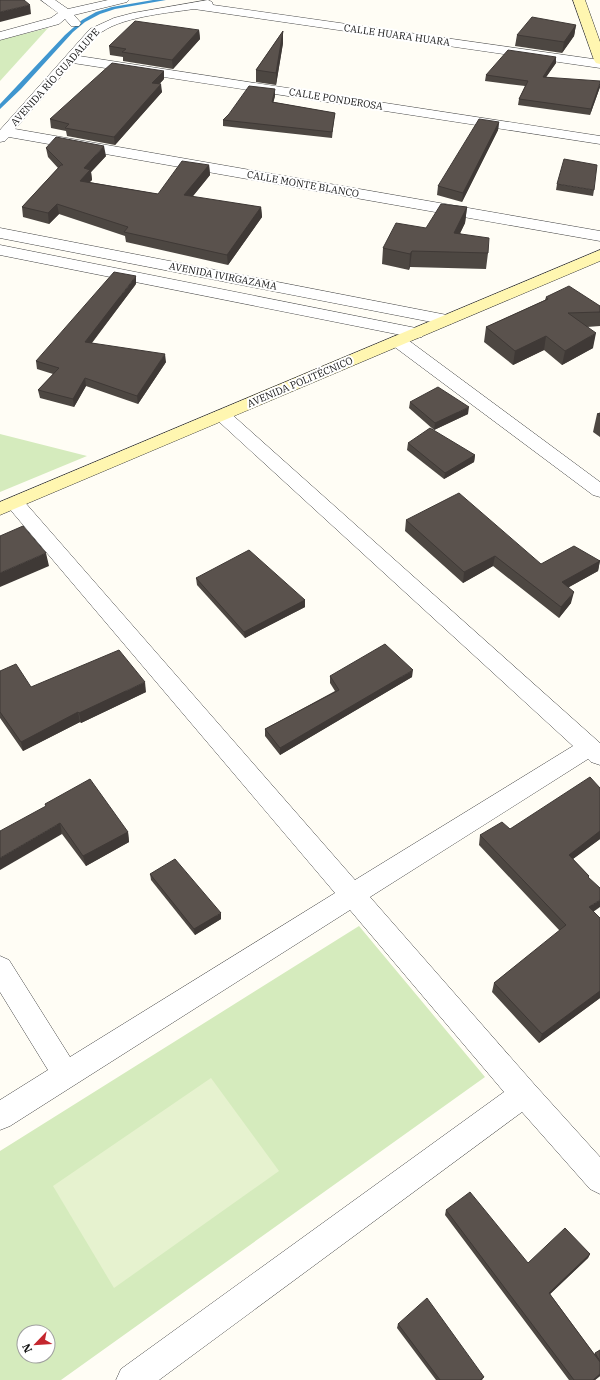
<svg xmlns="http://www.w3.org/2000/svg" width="600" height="1380" font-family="'IBM Plex Serif',serif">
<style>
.green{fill:#d5ebbd;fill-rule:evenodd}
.pitch{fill:#e6f2cf}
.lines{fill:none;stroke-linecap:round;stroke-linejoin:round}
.stream{fill:#3f96cf;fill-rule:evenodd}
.street-casing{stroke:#444;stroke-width:1}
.secondary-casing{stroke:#333;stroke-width:1}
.street{fill:#fff;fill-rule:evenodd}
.secondary{fill:#fff6b0;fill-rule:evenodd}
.wall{fill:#4d4742}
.shaded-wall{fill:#3f3936}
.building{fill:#5a524d;stroke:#3f3936}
.labels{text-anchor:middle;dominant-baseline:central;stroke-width:4;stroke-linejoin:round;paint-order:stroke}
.far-street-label{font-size:10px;fill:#111;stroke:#fff}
</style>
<rect width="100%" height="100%" fill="#fffdf5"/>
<g class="green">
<path d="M48,28L0,81V40Z"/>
<path d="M0,434L87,456L0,492Z"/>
<path d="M359,926L485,1077L61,1380H0V1151ZM24,1332H48V1356H24Z"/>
</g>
<path class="pitch" d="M211,1078L279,1171L114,1288L53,1186Z"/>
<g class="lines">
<path class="stream" d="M153,0H166L115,9L100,14L85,22L73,32L21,89L0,109V104L65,35L82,20L96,12L112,7Z"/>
<g class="street-casing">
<g id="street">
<path d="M41,0H55L68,9L108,0H129L127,2L74,15L81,23L79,26H71L65,19L59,24L0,40V32L51,18L58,13Z"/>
<path d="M208,0L212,2L213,5L600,60V68L194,9C168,13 118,17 98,35C91,41 85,50 79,56L600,136V144L73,63L15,129L600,231V241L9,137L5,141L0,142V130L90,29L114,18L133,13Z"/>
<path d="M0,228L447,315L453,317L455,320L453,323L447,325L0,238Z"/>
<path d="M0,245L416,328L422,329L424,333L422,337L416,338L0,255Z"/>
<path d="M398,336L404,337L600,482V497L593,495L392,345L390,341L392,337Z"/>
<path d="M222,410L228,411L600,743V765L591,762L588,759L370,897L534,1084L600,1157V1194L590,1189L522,1112L159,1380H116L121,1369L504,1092L350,910L10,1126L0,1130V1100L48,1070L0,992V956L9,960L70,1057L335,893L8,507L5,503L8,499L15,497L22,499L355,880L573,746L216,419L213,415L216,411Z"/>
</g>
</g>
<g class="secondary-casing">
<g id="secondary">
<path d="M573,0H585L600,42V64L596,63L594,60Z"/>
<path d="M600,250V261L0,515V502Z"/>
</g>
</g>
<use href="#street" class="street"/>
<use href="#secondary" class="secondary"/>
</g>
<g class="wall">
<path d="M576,25L574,36L562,53L515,46L517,35Z"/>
<path d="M199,30L200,39L173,69L123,61V57L110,55L109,46Z"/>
<path d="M283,31V43L276,85L256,82V70Z"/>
<path d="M556,57V63L546,77L600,87L590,115L518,105L519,99L525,86L485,81L486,75Z"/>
<path d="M164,79L159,84L162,92L115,145L67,136L66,131L51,128L50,119Z"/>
<path d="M275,96L273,102L335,113L334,119L332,138L223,126V120Z"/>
<path d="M499,122L498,130L462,202L437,195L438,186Z"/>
<path d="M46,148L106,156L91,172L92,180L89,182L158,194L209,165L210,175L192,197L261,207L262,217L228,265L126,242L125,236L59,214L49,224L23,217L22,207L58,168L48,157Z"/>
<path d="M557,184L594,190L593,196L556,190Z"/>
<path d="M467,207L465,223L460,233L488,253L486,269L410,267L409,270L382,264L383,248L426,228Z"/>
<path d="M136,284L92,343L166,362L138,404L86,386L74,407L40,398L38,390L53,374L37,369L36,361Z"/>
<path d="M546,297L600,306V326L587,327L593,348L562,365L544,350L513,365L484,342L486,327L545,300Z"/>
<path d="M410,402L468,414L434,430L409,408Z"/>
<path d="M600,413V437L593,432L597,414Z"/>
<path d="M408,443L475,455L474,462L444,479L407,450Z"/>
<path d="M406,520L541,564L600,560L598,571L569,587L571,603L559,618L493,566L463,583L405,531Z"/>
<path d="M196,578L305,600V607L245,638L197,585Z"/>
<path d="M0,671L31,687L146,692L81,723L80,722L23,751L0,718Z"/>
<path d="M330,676L412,677L280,755L265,736V729L335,691L330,683Z"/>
<path d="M600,788V839L573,859L589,876V878L593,912L600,918V998L539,1043L492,992L494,983L560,931L479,845L480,835L510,829Z"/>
<path d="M45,804L128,832L129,842L86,866L62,834L46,806Z"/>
<path d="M150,874L221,919L195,935L151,880Z"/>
<path d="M446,1210L528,1263L590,1254L588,1258L550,1294L594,1354L600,1350V1376L595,1380H569L445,1215Z"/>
<path d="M398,1324L484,1377L482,1380H436L397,1328Z"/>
</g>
<g class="shaded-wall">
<path d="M30,5L31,14L0,22V12Z"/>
<path d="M576,25L574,36L562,53L564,42Z"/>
<path d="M199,30L200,39L173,69L172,60Z"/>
<path d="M283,31V43L276,85V73Z"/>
<path d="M556,57V63L542,83L543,77Z"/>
<path d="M164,71V79L153,91L152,83Z"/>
<path d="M600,83V87L590,115L591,109Z"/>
<path d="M161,84L162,92L115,145L114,137Z"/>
<path d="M275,89V96L272,108V102Z"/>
<path d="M499,122L498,130L462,202L463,193Z"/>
<path d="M104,146L106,156L91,172L92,180L81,191L80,181L84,168Z"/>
<path d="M209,165L210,175L185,206L184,195Z"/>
<path d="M57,204L59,214L49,224L48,213Z"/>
<path d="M261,207L262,217L228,265L227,255Z"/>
<path d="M467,207L465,223L453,248L454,233Z"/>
<path d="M412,251L410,267L409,270L410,254Z"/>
<path d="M136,276V284L86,350L85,342Z"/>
<path d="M596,333L593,348L562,365L565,351Z"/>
<path d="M546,336L544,350L513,365L515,351Z"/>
<path d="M165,354L166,362L138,404L137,396Z"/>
<path d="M85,378L86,386L74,407L73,399Z"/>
<path d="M469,407L468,414L434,430L435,423Z"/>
<path d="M475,455L474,462L444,479L445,473Z"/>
<path d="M46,553L49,566L0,587V573Z"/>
<path d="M495,556L493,566L463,583L464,572Z"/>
<path d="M600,561L598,571L560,592L562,582Z"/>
<path d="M574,592L571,603L559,618L561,607Z"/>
<path d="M305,600V607L245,638L244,632Z"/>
<path d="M413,670L412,677L280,755V748Z"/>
<path d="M145,682L146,692L81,723L79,713Z"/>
<path d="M78,712L80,722L23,751L21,742Z"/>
<path d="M60,823L62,834L0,870V858Z"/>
<path d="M600,831V839L566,864L569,855Z"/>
<path d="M128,832L129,842L86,866L83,856Z"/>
<path d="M600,900V907L586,917L589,907Z"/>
<path d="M221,913V919L195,935L194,929Z"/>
<path d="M600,991V998L539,1043L542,1034Z"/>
<path d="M590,1254L588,1258L547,1297L549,1293Z"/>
<path d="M600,1374V1376L595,1380H593Z"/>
</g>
<g class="building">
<path d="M0,0H24L30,5L0,12Z"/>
<path d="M532,17L576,25L564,42L517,35Z"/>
<path d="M135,21L199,30L172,60L122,52L126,49L109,46Z"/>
<path d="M283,31L276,73L256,70Z"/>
<path d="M508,50L556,57L543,77L600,81V83L591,109L519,99L528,81L486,75Z"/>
<path d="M112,63L164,71L152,83L161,84L114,137L65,128L69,124L50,119Z"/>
<path d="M249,86L275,89L272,102L335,113L332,132L223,120L229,114Z"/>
<path d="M479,119L499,122L463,193L438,186Z"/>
<path d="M56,137L104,146L84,168L90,170L80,181L158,194L182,161L209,165L184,195L261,207L227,255L124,232L128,227L57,204L48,213L22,207L61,165H63L46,148Z"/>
<path d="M564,159L597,165L594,190L557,184Z"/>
<path d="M441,204L467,207L454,233L489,238L488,253L412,251L410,254L383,248L396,223L426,228Z"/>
<path d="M114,272L136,276L85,342L165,354L137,396L85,378L73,399L38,390L59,368L36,361Z"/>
<path d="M569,286L600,306V312L568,313L596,333L565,351L546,336L515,351L486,327L548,299L546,297Z"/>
<path d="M438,387L469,407L435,423L410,402Z"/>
<path d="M600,413V416L597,414Z"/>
<path d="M430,428L475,455L445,473L408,443Z"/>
<path d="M459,493L541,564L574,546L600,561L562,582L574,592L561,607L495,556L464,572L406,520Z"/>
<path d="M23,526L46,553L0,573V536Z"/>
<path d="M249,550L305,600L244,632L196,578Z"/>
<path d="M385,644L413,670L280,748L265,729L339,690L330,676Z"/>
<path d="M119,650L145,682L79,713L78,712L21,742L0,712V671L16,664L31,687Z"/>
<path d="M590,777L600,788V831L569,855L589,876L588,877L600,888V900L589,907L600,918V991L542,1034L494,983L566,925L480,835L502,822L510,829Z"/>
<path d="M90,779L128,832L83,856L60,823L0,858V831L46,806L45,804Z"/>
<path d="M175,859L221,913L194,929L150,874Z"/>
<path d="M470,1192L528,1263L565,1228L590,1254L549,1293L600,1362V1374L593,1380H574L446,1210Z"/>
<path d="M427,1298L484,1377L480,1380H440L398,1324Z"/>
<path d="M600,1350V1361L595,1353Z"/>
</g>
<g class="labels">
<g class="far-street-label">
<text transform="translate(397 35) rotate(8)">CALLE HUARA HUARA</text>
<text transform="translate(55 77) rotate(-48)">AVENIDA RÍO GUADALUPE</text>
<text transform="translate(336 99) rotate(9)">CALLE PONDEROSA</text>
<text transform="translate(303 184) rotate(10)">CALLE MONTE BLANCO</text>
<text transform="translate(223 276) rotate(11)">AVENIDA IVIRGAZAMA</text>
<text transform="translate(300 382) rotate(-23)">AVENIDA POLITÉCNICO</text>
</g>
</g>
<g transform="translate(36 1344) rotate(245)"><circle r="19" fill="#ffffff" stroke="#a0a0a0"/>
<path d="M0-3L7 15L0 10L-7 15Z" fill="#c4262e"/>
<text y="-6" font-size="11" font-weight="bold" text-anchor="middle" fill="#111111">N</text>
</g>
</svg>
